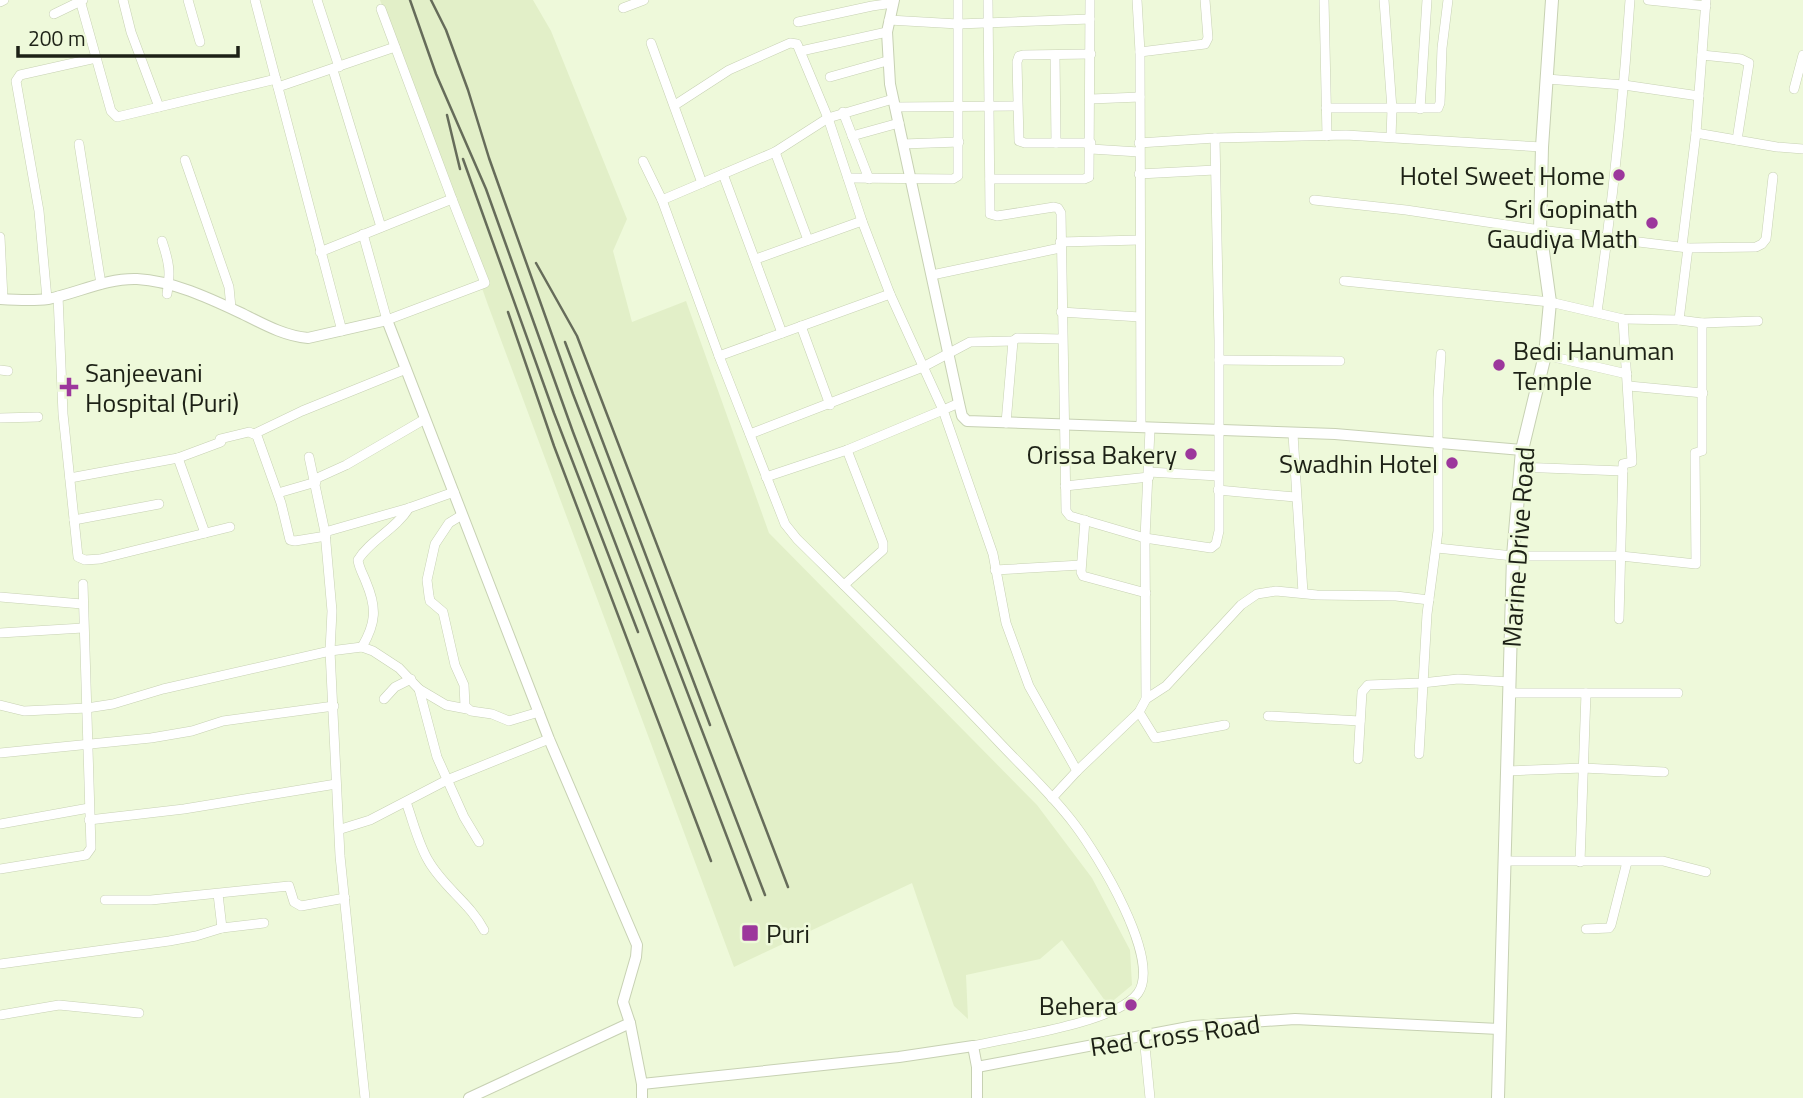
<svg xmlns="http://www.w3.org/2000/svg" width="1803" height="1098" font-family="'Titillium Web',sans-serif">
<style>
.built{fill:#e2efc8}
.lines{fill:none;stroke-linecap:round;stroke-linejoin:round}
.minor-casing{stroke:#c7d1b3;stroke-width:10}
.major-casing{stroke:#c7d1b3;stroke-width:12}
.highway-casing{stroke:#c7d1b3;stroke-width:14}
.minor{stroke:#fff;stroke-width:9}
.major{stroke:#fff;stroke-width:10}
.highway{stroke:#fff;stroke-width:12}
.rail{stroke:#666c5a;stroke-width:2.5}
.poi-dot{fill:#9c379c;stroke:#eef9da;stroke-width:2.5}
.labels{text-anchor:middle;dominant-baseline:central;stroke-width:5;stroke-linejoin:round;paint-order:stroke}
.poi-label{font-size:26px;fill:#1d2116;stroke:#eef9da;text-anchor:end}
.street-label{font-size:26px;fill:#1d2116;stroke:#eef9da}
</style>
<rect width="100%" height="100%" fill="#eef9da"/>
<path class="built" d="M380,0H533L551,31L627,219L613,251L632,322L686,301L769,533L1037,805L1092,878L1130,950L1132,985L1108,1005L1062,940L1040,959L966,975L968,1019L954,1006L912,883L734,967L488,305Z"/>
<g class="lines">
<g class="minor-casing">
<g id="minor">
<path d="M80,0L111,111L117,117L276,79"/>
<path d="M123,0L131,32L159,107"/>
<path d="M188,0L200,42"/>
<path d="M255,0L342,331"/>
<path d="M317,0L339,67"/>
<path d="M988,0L990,214L997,216L1054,207L1058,208L1061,213L1066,511L1070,516L1145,538L1211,548L1216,544L1219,531V340L1215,138"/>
<path d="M1137,0L1140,52L1141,426"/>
<path d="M1324,0L1327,136"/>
<path d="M1384,0L1392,109L1391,137"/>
<path d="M1648,0L1706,6"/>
<path d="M0,2L4,0"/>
<path d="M623,8L644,0"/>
<path d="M54,14L83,0"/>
<path d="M889,20L958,24L1090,19"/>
<path d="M798,22L872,6L893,3"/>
<path d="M651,43L702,183"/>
<path d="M801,51L887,32"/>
<path d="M1140,52L1205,44L1208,38L1205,0"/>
<path d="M1091,54L1023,55L1019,56L1017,62L1019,141L1025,143H1091"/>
<path d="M1055,55L1056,143"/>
<path d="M1702,55L1741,59L1749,63L1737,140"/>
<path d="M333,70L381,227"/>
<path d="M830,77L887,61"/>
<path d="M1547,79L1624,85L1699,96"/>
<path d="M278,87L395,47"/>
<path d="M1794,89L1803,55"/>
<path d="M1091,99L1140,97"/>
<path d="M675,105L729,70L790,43L797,44L828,118L862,221L890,294L943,410L847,450L766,477"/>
<path d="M895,107L1017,106"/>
<path d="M1326,108H1438L1440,103L1442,48L1448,0"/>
<path d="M1420,109L1427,0"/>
<path d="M843,112L869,179"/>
<path d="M1696,133L1777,147L1803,149"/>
<path d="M852,136L899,123"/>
<path d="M1139,143L1215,138L1346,135L1542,147"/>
<path d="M79,144L101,284"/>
<path d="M903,144L959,142"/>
<path d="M1091,149L1139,152"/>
<path d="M775,152L808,240"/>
<path d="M185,160L229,287L231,308"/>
<path d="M643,161L662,200L719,356L785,524L797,539C864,605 931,670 996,739C1022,767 1052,794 1075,825C1097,854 1162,959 1138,993C1116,1023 1011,1037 973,1046"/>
<path d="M723,174L782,333"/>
<path d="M1139,174L1215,170"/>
<path d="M848,178L953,179L958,176V0"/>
<path d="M990,179H1084L1089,177L1090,0"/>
<path d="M662,200L775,152L828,118L893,99"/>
<path d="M1314,200L1406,210L1540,230L1688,248L1756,247L1762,244L1766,239L1773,177"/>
<path d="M363,234L387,320L485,283L452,199L381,9"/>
<path d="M0,237L3,299"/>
<path d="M162,241C169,262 171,272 167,294"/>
<path d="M1060,242L1140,240"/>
<path d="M1682,246L1696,133L1706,0"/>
<path d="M320,252L452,199"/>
<path d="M756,259L862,221"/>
<path d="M932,275L1060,248"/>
<path d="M1344,281L1550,302L1623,319L1679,320L1702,323L1758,321"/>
<path d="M58,296L63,414L78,557L85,560L100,559L230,527"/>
<path d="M47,299L39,211L16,81L20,75L96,58"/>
<path d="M1061,312L1140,317"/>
<path d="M1597,312C1612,208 1623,105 1630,0"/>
<path d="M1679,320L1688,248"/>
<path d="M801,326L830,405"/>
<path d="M1545,355L1627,374"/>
<path d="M719,356L890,294"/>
<path d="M1219,360L1340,361"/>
<path d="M0,370L8,371"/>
<path d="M1629,386L1703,393"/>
<path d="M959,403L943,410L993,554L1006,623L1029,686L1077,771"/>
<path d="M0,418L38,417"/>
<path d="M1006,423L1013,341L1017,338L1062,339"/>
<path d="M750,434L923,367L970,342L1013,341"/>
<path d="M1293,434L1303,593"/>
<path d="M220,439L249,432L256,435"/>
<path d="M309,457L325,532L332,611L330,651L340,856L365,1098"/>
<path d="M178,458L221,442"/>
<path d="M1520,467L1623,471"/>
<path d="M1149,472L1218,476"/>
<path d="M70,478L178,458L205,533"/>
<path d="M315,479L346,465L425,419"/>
<path d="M1065,486L1149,477"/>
<path d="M1218,490L1295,497"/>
<path d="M278,493L316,482"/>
<path d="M462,515L449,523L435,544L427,580L429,596L430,601L443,612L455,665L464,685L465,706L471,711L492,714L509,721L539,712"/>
<path d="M74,520L159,504"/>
<path d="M1085,520L1081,572L1083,576L1146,593"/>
<path d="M325,532L409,508L454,492"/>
<path d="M326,536L295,541L290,540L281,503L256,433L302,411L406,369"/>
<path d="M1437,548L1513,556H1621L1696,564L1695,453L1702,451V323"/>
<path d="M995,570L1081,565"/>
<path d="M844,585L883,550V543L847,450"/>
<path d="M0,597L82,604"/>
<path d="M1619,619L1623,464L1632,462L1623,319"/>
<path d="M0,633L83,628"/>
<path d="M362,647C376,623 377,608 366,582C363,574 359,568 358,560C369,541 396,529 409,508"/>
<path d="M419,689L446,705L467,709"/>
<path d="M1509,693H1678"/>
<path d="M384,699L395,687L411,679"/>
<path d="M1146,699L1166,686L1241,605L1257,594L1276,591L1317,595L1396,596L1429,600"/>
<path d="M0,705L24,711L87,708L113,704L163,689L330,651L362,647L373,651L399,668L419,689L437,757L464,817L479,842"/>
<path d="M1139,712L1155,738L1225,725"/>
<path d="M1268,716L1360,721"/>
<path d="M0,753L151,738L192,731L223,721L334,706"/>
<path d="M1419,754L1427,614L1438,531V398L1441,354"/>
<path d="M1358,759L1362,692L1368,685L1422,683L1458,679L1510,682"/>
<path d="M1507,771L1583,768L1664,772"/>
<path d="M1052,798L1077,771L1139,712L1146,699L1145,538L1150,429"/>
<path d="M406,802C413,821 418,843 428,860C443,887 470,903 484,930"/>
<path d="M89,820L184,809L336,784"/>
<path d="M0,824L89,808"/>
<path d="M341,829L370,820L447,780L549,739"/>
<path d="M1504,861H1663L1706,872"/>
<path d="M1580,862L1586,693"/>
<path d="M0,869L86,855L91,848L83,584"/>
<path d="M218,894L222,928"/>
<path d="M105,900H151L289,886L294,902L301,906L345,898"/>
<path d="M1586,929L1609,928L1611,925L1627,862"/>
<path d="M0,964L169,941L196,936L222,928L264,923"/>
<path d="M0,1015L59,1005L139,1013"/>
<path d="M1144,1036L1150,1098"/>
</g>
</g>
<g class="major-casing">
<g id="major">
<path d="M894,0L887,32L890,84L959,403L962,416L967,421L1335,434L1522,450"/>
<path d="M0,299C15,300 34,301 48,299C78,293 106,278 137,279C174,281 211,299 243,314C265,325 285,336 308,338L387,320L549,739L637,945L636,957L623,1002L630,1023L642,1084V1098"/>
<path d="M977,1067L1194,1026L1295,1019L1499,1029"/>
<path d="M642,1084L899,1057L973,1046L977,1067V1098"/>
<path d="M469,1098L630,1023"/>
</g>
</g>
<g class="highway-casing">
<path id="highway" d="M1498,1098L1513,556L1522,450L1545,355L1550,302L1540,230L1542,147L1552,0"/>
</g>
<use href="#minor" class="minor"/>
<use href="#major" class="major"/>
<use href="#highway" class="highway"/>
<g class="rail">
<path d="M410,0L436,74L486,189L573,432L751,900"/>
<path d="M431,0L446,30L468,90L489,158L573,394L765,895"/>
<path d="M447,115L460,169"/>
<path d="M463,159L554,413L638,632"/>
<path d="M536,263L577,336L788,887"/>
<path d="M508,312L554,446L711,861"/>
<path d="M565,342L710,725"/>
</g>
</g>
<g class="poi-dot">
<circle cx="1619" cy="175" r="7"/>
<circle cx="1652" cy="223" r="7"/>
<circle cx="1499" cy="365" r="7"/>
<path d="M65.5 376.5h7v7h7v7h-7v7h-7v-7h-7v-7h7z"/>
<circle cx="1191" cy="454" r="7"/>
<circle cx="1452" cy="463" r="7"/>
<rect x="741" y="924" width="18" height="18" rx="3.5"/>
<circle cx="1131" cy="1005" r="7"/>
</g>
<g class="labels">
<g class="poi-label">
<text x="1605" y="175">Hotel Sweet Home</text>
<text x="1638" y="208">Sri Gopinath<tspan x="1638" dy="30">Gaudiya Math</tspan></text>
<text x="1513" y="350" text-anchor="start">Bedi Hanuman<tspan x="1513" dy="30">Temple</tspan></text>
<text x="85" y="372" text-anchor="start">Sanjeevani<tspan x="85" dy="30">Hospital (Puri)</tspan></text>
<text x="1177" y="454">Orissa Bakery</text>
<text x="1438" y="463">Swadhin Hotel</text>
<text x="766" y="933" text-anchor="start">Puri</text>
<text x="1117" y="1005">Behera</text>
</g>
<g class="street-label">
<text transform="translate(1518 547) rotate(-86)">Marine Drive Road</text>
<text transform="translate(1175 1035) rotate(-8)">Red Cross Road</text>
</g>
</g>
<path d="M18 46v10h220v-10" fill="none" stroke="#1d2116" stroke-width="3.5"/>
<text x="28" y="46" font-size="21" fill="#1d2116" stroke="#eef9da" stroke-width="5" paint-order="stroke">200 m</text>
</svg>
